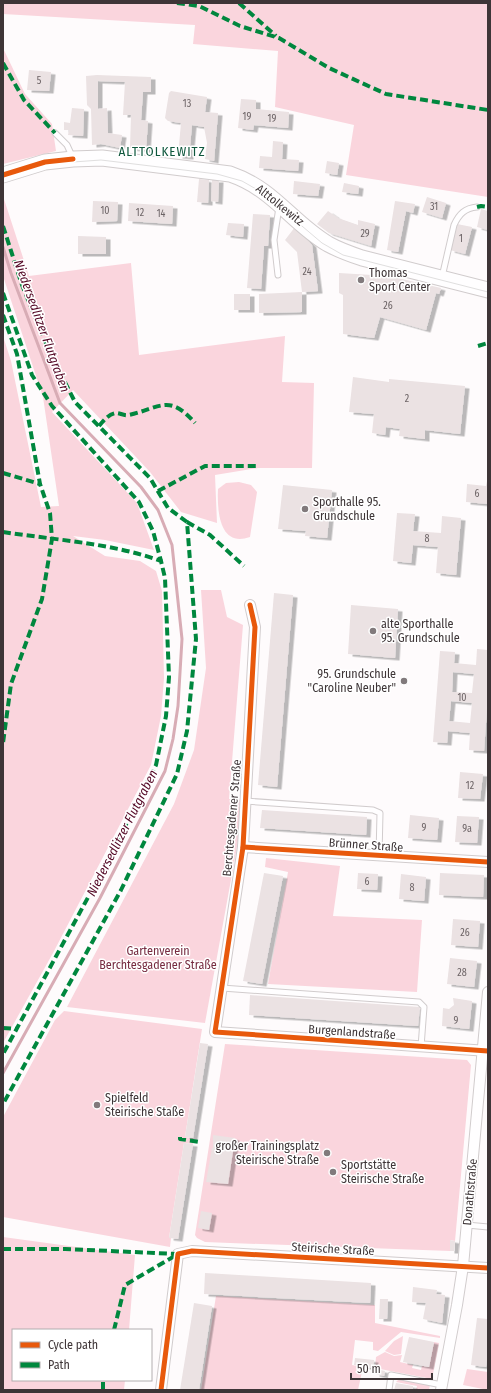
<svg xmlns="http://www.w3.org/2000/svg" width="491" height="1393" font-family="'Fira Sans Condensed',sans-serif">
<style>
.green{fill:#fad5dd}
.lines{fill:none;stroke-linecap:round;stroke-linejoin:round}
.stream{stroke:#d8acb5;stroke-width:3}
.building{fill:#ebe2e3;fill-rule:evenodd;filter:url(#shadow)}
.service-casing{stroke:#d1cccd;stroke-width:7}
.minor-casing{stroke:#d1cccd;stroke-width:12}
.secondary-casing{stroke:#d1cccd;stroke-width:17}
.service{stroke:#fffeff;stroke-width:5}
.minor{stroke:#fffeff;stroke-width:10}
.secondary{stroke:#fffeff;stroke-width:15}
.tram{stroke:#e0dfdf;stroke-width:1}
.quiet{stroke:#00873e;stroke-width:4;stroke-dasharray:8 4;stroke-linecap:butt}
.cycleway-casing{stroke:#fff;stroke-width:8}
.cycleway{stroke:#e8590c;stroke-width:5}
.poi-dot{fill:#817a7c;stroke:#fff;stroke-width:1.5}
.labels{text-anchor:middle;dominant-baseline:central;stroke-width:3;stroke-linejoin:round;paint-order:stroke}
.number-label{font-size:10px;fill:#6c6365}
.street-label{font-size:12px;fill:#3e3537;stroke:#fff}
.poi-label{font-size:12px;fill:#3e3537;stroke:#fff;text-anchor:start}
.park-label{font-size:12px;fill:#762b40;stroke:#fff}
.neighbourhood-label{font-size:13px;letter-spacing:1px;fill:#0e563c;stroke:#fff}
.water-label{font-size:13px;font-style:italic;fill:#530724;stroke:#fff}
</style>
<defs>
<filter id="shadow"><feDropShadow dx="4.5" dy="2.5" stdDeviation="0" flood-color="#0004"/></filter>
</defs>
<rect width="100%" height="100%" fill="#fefbfc"/>
<g class="green">
<path d="M3,3H488V197L346,175L354,125L275,107L278,51L193,44L195,25L3,14Z"/>
<path d="M3,48L25,94L52,124L56,151L3,164Z"/>
<path d="M3,196L29,276L131,263L139,355L285,336L282,382L314,383L312,468H258L215,475L217,523L181,512L150,472L73,390L52,412L137,503L154,550L105,540L73,536L105,556L140,561L156,571L162,591L164,678L161,716L151,765L53,953L3,1043V336L11,361L41,507L59,506L43,397L3,276Z"/>
<path d="M239,482L251,485L257,492L250,537C219,548 217,510 218,489L226,483Z"/>
<path d="M201,590H221L227,617L243,625L229,799L241,800L238,841L205,1023L67,1007L174,804L194,750L206,668Z"/>
<path d="M266,858L340,866L333,916L422,920L417,992L268,984L288,872L265,867Z"/>
<path d="M64,1011L202,1029L185,1137L193,1138V1144L184,1143L169,1238H171L170,1247L3,1217V1117L55,1020Z"/>
<path d="M225,1044L467,1060L471,1065L455,1241L450,1240V1251L230,1243L205,1242L197,1238L195,1235Z"/>
<path d="M3,1237L135,1255L129,1330H13V1380H125L124,1390H3Z"/>
<path d="M216,1296L375,1305V1323L440,1336V1338L401,1332L378,1351L373,1350V1342L355,1340L352,1365L363,1367L358,1390H201Z"/>
<path d="M403,1336L401,1354L394,1355L385,1351L394,1341Z"/>
<path d="M434,1342L439,1343L432,1379L375,1368L376,1357L385,1352L394,1356L402,1355L400,1362L413,1365L412,1368L421,1370L422,1366L429,1367Z"/>
<path d="M467,1369L488,1372V1390L463,1385Z"/>
<path d="M399,1379L430,1385L429,1390H416L417,1386L396,1382Z"/>
</g>
<g class="lines">
<path class="stream" d="M3,247L11,273L60,403L141,487L158,510L172,545L182,639L178,706L173,739L165,771L100,898L3,1073"/>
</g>
<g class="building">
<path d="M29,70L51,72L49,91L27,90Z"/>
<path d="M97,75L151,77V92H143L141,120L148,121L146,150L130,148L131,115H123L125,82L98,81V109L107,108L108,133L122,135L120,148L101,144L92,145L91,109L87,105L86,76Z"/>
<path d="M171,91L207,97L205,112L218,113L214,161L205,159L207,143L204,127L192,125L189,157L178,156L181,123L168,121L165,118L169,93Z"/>
<path d="M241,99L256,100V109L289,112L288,128L254,125L253,130L238,128Z"/>
<path d="M72,108L84,109L83,136L68,135L69,130H64V122L70,123Z"/>
<path d="M273,141L283,142L282,159L299,160L298,171L259,168L260,156L272,157Z"/>
<path d="M327,161L339,163L337,175L325,173Z"/>
<path d="M199,179L209,180L208,203L197,202Z"/>
<path d="M212,180H219L218,202L211,201Z"/>
<path d="M294,181L320,184L318,196L293,194Z"/>
<path d="M344,183L359,186L358,194L342,192Z"/>
<path d="M427,197L446,203L442,218L422,212Z"/>
<path d="M93,201L118,202L117,221L92,222Z"/>
<path d="M395,201L415,204L413,213L406,211L398,252L387,250Z"/>
<path d="M129,203L173,206L172,224L128,221Z"/>
<path d="M481,209L488,211V230L477,227Z"/>
<path d="M328,211L338,218L358,225V220L375,224L371,246L329,233L317,224Z"/>
<path d="M253,214L270,215L268,246H264L261,289L247,288Z"/>
<path d="M228,223L244,224L243,237L226,235Z"/>
<path d="M457,224L472,227L465,254L450,250Z"/>
<path d="M295,227L312,245L318,291L302,292V312L259,313V294L302,292L297,252L285,240Z"/>
<path d="M78,236L106,237V254H78Z"/>
<path d="M339,273L389,276L441,288L439,294L436,293L426,330L380,317L374,338L343,334V295L339,293Z"/>
<rect x="234" y="294" width="16" height="16"/>
<path d="M353,377L389,382V379L465,386L460,434L425,430V439L399,436L400,429L386,427L385,435L372,433L374,414L349,412Z"/>
<path d="M487,481L488,504L466,502L467,484L486,486Z"/>
<path d="M283,485L332,490L327,538L305,536L306,531L278,529Z"/>
<path d="M397,513L415,514L413,531L441,533L442,516L461,518L456,575L436,573L438,547L413,545L411,563L393,561Z"/>
<path d="M274,593L293,595L277,787L258,785Z"/>
<path d="M351,605L398,609L395,658L348,654Z"/>
<path d="M477,649L488,650V695L484,751L469,750L470,733L448,731L447,743L433,742L440,651L455,652L454,663L476,665ZM453,672L474,674L472,693L452,692ZM451,701L472,703L470,723L449,721Z"/>
<path d="M460,772L483,774L480,799L458,798Z"/>
<path d="M262,810L367,817L366,835L260,828Z"/>
<path d="M410,815L439,818L437,840L408,838Z"/>
<path d="M457,816L479,817L477,843L455,842Z"/>
<path d="M264,873L283,876L262,984L243,981Z"/>
<path d="M358,873L378,874L377,890L357,889Z"/>
<path d="M440,873L484,875L483,897L439,895Z"/>
<path d="M401,874L426,877L424,901L399,899Z"/>
<path d="M453,919L480,921L478,947L451,945Z"/>
<path d="M450,958L477,961L474,987L447,984Z"/>
<path d="M250,995L420,1007L418,1026L249,1015Z"/>
<path d="M453,998L472,1001L469,1029L442,1026L443,1008L449,1009L454,1005Z"/>
<path d="M200,1043L208,1044L193,1138L185,1137Z"/>
<path d="M213,1135L235,1138L228,1184L206,1182L212,1148H213Z"/>
<path d="M184,1143L193,1144L178,1239L169,1238Z"/>
<path d="M201,1211L212,1213L209,1230L198,1228Z"/>
<path d="M450,1240L455,1241L454,1251H450Z"/>
<path d="M205,1273L371,1283L370,1303L204,1294Z"/>
<path d="M413,1287L437,1290L436,1294L445,1295L442,1323L423,1319L426,1303L412,1302Z"/>
<path d="M380,1299H388L387,1319H379Z"/>
<path d="M194,1303L212,1306L199,1390H180Z"/>
<path d="M477,1318L488,1319V1353L486,1367L471,1365Z"/>
<path d="M409,1337L434,1342L429,1367L403,1362Z"/>
<path d="M355,1358L374,1360L373,1368L354,1365Z"/>
<path d="M376,1369L385,1371L384,1376L375,1374Z"/>
<path d="M396,1383L413,1386V1390H394Z"/>
</g>
<g class="lines">
<g class="service-casing">
<g id="service">
<path d="M55,133L67,145L72,156"/>
<path d="M278,275L274,240L279,207"/>
<path d="M442,277L454,225C459,214 465,208 477,207"/>
<path d="M245,801L373,810L380,813L379,856"/>
<path d="M222,988L419,1002L424,1007L421,1047"/>
<path d="M467,1225L488,1227"/>
<path d="M389,1390L391,1375L442,1385"/>
</g>
</g>
<g class="minor-casing">
<g id="minor">
<path d="M250,605L255,627L243,847L215,1032L488,1051"/>
<path d="M243,847L488,862"/>
<path d="M161,1390L178,1254L192,1251L488,1268"/>
<path d="M441,1390L457,1305L463,1266L488,992"/>
</g>
</g>
<g class="secondary-casing">
<path id="secondary" d="M3,175L45,162L73,159L102,158L230,174C274,189 291,222 328,244C339,250 350,254 362,258L488,290"/>
</g>
<use href="#service" class="service"/>
<use href="#minor" class="minor"/>
<use href="#secondary" class="secondary"/>
<path class="tram" d="M3,177L45,164L101,160L217,174L242,181L263,193L322,243L343,255L488,292"/>
<g class="quiet">
<path d="M177,3L199,6L240,26L279,38L329,68L386,94L488,110"/>
<path d="M239,3L276,36"/>
<path d="M3,63L24,100L55,133"/>
<path d="M477,207L481,206L488,207"/>
<path d="M3,226L22,285L50,353L75,402L150,478L168,508L187,522L196,639L187,731L177,774L121,890L3,1104"/>
<path d="M3,293L32,375L52,406L139,502L153,531L161,561"/>
<path d="M3,315L17,354L40,484L50,513L52,539L42,599L11,684L3,743"/>
<path d="M478,346L488,343"/>
<path d="M99,426C104,420 109,414 116,413C120,413 124,416 129,415C160,408 169,393 195,423"/>
<path d="M3,473L40,484"/>
<path d="M158,491L205,466H259"/>
<path d="M187,522L210,535L244,566"/>
<path d="M3,532C55,540 112,543 161,561L165,578L169,677L166,716L156,765L104,868L3,1054"/>
<path d="M3,1028L17,1029"/>
<path d="M180,1137V1139L200,1142"/>
<path d="M3,1249H65L178,1254"/>
<path d="M114,1330L125,1285L178,1254"/>
<path d="M103,1390V1380"/>
</g>
<g class="cycleway-casing">
<g id="cycleway">
<path d="M3,175L45,162L73,159"/>
<path d="M250,605L255,627L243,847L215,1032L488,1051"/>
<path d="M243,847L488,862"/>
<path d="M161,1390L178,1254L192,1251L488,1268"/>
</g>
</g>
<use href="#cycleway" class="cycleway"/>
</g>
<g class="poi-dot">
<circle cx="361" cy="280" r="4"/>
<circle cx="305" cy="509" r="4"/>
<circle cx="373" cy="631" r="4"/>
<circle cx="404" cy="681" r="4"/>
<circle cx="97" cy="1105" r="4"/>
<circle cx="327" cy="1153" r="4"/>
<circle cx="333" cy="1172" r="4"/>
</g>
<g class="labels">
<g class="number-label">
<text x="39" y="81">5</text>
<text x="187" y="104">13</text>
<text x="247" y="117">19</text>
<text x="272" y="119">19</text>
<text x="434" y="207">31</text>
<text x="105" y="211">10</text>
<text x="140" y="213">12</text>
<text x="161" y="214">14</text>
<text x="365" y="234">29</text>
<text x="461" y="239">1</text>
<text x="307" y="272">24</text>
<text x="388" y="306">26</text>
<text x="407" y="399">2</text>
<text x="477" y="494">6</text>
<text x="427" y="539">8</text>
<text x="462" y="698">10</text>
<text x="470" y="786">12</text>
<text x="424" y="828">9</text>
<text x="467" y="829">9a</text>
<text x="367" y="882">6</text>
<text x="412" y="888">8</text>
<text x="465" y="933">26</text>
<text x="462" y="973">28</text>
<text x="456" y="1021">9</text>
</g>
<g class="street-label">
<text transform="translate(280 205) rotate(39)">Alttolkewitz</text>
<text transform="translate(232 818) rotate(-85)">Berchtesgadener Straße</text>
<text transform="translate(366 845) rotate(4)">Brünner Straße</text>
<text transform="translate(352 1032) rotate(4)">Burgenlandstraße</text>
<text transform="translate(470 1192) rotate(-85)">Donathstraße</text>
<text transform="translate(333 1249) rotate(3)">Steirische Straße</text>
</g>
<g class="poi-label">
<text x="369" y="273">Thomas<tspan x="369" dy="14">Sport Center</tspan></text>
<text x="313" y="502">Sporthalle 95.<tspan x="313" dy="14">Grundschule</tspan></text>
<text x="381" y="624">alte Sporthalle<tspan x="381" dy="14">95. Grundschule</tspan></text>
<text x="396" y="674" text-anchor="end">95. Grundschule<tspan x="396" dy="14">"Caroline Neuber"</tspan></text>
<text x="105" y="1098">Spielfeld<tspan x="105" dy="14">Steirische Staße</tspan></text>
<text x="319" y="1146" text-anchor="end">großer Trainingsplatz<tspan x="319" dy="14">Steirische Straße</tspan></text>
<text x="341" y="1165">Sportstätte<tspan x="341" dy="14">Steirische Straße</tspan></text>
</g>
<g class="park-label">
<text x="158" y="951">Gartenverein<tspan x="158" dy="14">Berchtesgadener Straße</tspan></text>
</g>
<g class="neighbourhood-label">
<text x="162" y="151">ALTTOLKEWITZ</text>
</g>
<g class="water-label">
<text transform="translate(42 326) rotate(70)">Niedersedlitzer Flutgraben</text>
<text transform="translate(122 833) rotate(-63)">Niedersedlitzer Flutgraben</text>
</g>
</g>
<rect width="491" height="1393" fill="none" stroke="#3e3537" stroke-width="8"/>
<rect x="12" y="1329" width="140" height="52" fill="#ffffff" stroke="#b2aeaf"/>
<rect x="20" y="1342" width="20" height="6" fill="#e8590c" stroke="#b2aeaf"/>
<text x="48" y="1349" font-size="12" fill="#3e3537">Cycle path</text>
<rect x="20" y="1362" width="20" height="6" fill="#00873e" stroke="#b2aeaf"/>
<text x="48" y="1369" font-size="12" fill="#3e3537">Path</text>
<path d="M351 1373v6h81v-6" fill="none" stroke="#3e3537" stroke-width="2"/>
<text x="357" y="1373" font-size="12" fill="#3e3537" stroke="#ffffff" stroke-width="3" paint-order="stroke">50 m</text>
</svg>
